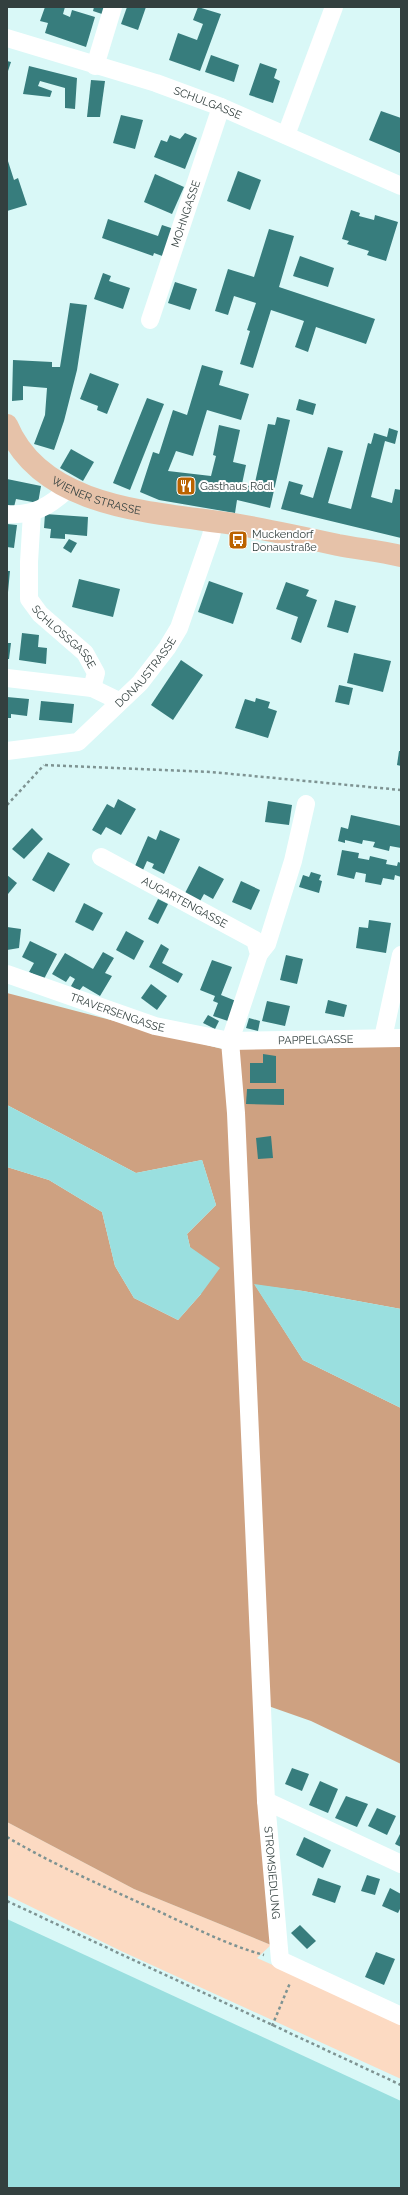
<svg xmlns="http://www.w3.org/2000/svg" width="408" height="2195" font-family="Raleway,sans-serif">
<style>
.green{fill:#fcdac2}
.forest{fill:#cea181}
.water{fill:#9adfdf}
.building{fill:#377d7d}
.lines{fill:none;stroke-linecap:round;stroke-linejoin:round}
.path{stroke:#7e9392;stroke-width:2.5;stroke-dasharray:3 3;stroke-linecap:butt}
.minor{stroke:#fff;stroke-width:18}
.major{stroke:#e6c2a9;stroke-width:22}
.labels{text-anchor:middle;dominant-baseline:central;stroke-width:4;stroke-linejoin:round;paint-order:stroke}
.street-label{font-size:11px;fill:#33403f;stroke:#fefefe}
.poi-label{font-size:11px;fill:#33403f;stroke:#fefefe;text-anchor:start}
</style>
<rect width="100%" height="100%" fill="#d9f8f7"/>
<path class="green" d="M7,1822L134,1889L271,1945L257,1958L401,2022V2079L121,1951L7,1895Z"/>
<path class="forest" d="M7,993L222,1049L401,1041V1309L303,1291L255,1285L303,1360L401,1408V1764L311,1721L254,1701L271,1945L134,1889L7,1822V1167L49,1180L102,1212L115,1266L134,1298L178,1320L201,1294L187,1234L216,1205L202,1160L136,1173L7,1105Z"/>
<g class="water">
<path d="M7,1105L136,1173L202,1160L216,1205L187,1234L190,1247L220,1268L201,1294L178,1320L134,1298L115,1266L102,1212L49,1180L7,1167Z"/>
<path d="M254,1284L303,1291L401,1309V1408L303,1360Z"/>
<path d="M7,1919L401,2101V2188H7Z"/>
</g>
<g class="building">
<path d="M45,7H65L63,14L70,17L72,10L95,17L86,47L45,33L48,23L40,21Z"/>
<path d="M94,7H108L105,15L93,11Z"/>
<path d="M127,7H146L138,30L121,24Z"/>
<path d="M198,7L221,14L200,71L169,60L178,33L197,40L203,24L193,20Z"/>
<path d="M211,55L239,65L234,82L205,72Z"/>
<path d="M7,61L11,62L7,74Z"/>
<path d="M260,63L277,69L274,78L280,81L273,103L249,95Z"/>
<path d="M29,66L77,78L75,109L65,108V88L40,81L38,86L52,91L50,97L23,94Z"/>
<path d="M91,80L105,81L100,117H87Z"/>
<path d="M381,111L401,118L400,153L369,140Z"/>
<path d="M121,115L143,120L135,149L113,143Z"/>
<path d="M185,133L197,138L185,169L154,157L161,140L167,142L170,135L180,139Z"/>
<path d="M7,158L14,180L18,178L27,205L7,211Z"/>
<path d="M238,171L261,180L250,210L227,201Z"/>
<path d="M155,174L184,187L172,214L144,202Z"/>
<path d="M351,210L360,213L359,216L374,220L375,215L398,222L386,261L367,255L369,251L347,244L349,241L342,239Z"/>
<path d="M108,219L158,236L162,225L174,229L165,257L154,253L153,256L102,238Z"/>
<path d="M269,229L294,236L279,287L375,319L366,344L316,327L308,352L295,347L304,321L271,310L253,368L240,364L250,331L247,330L256,303L234,296L228,315L215,311L228,269L254,277Z"/>
<path d="M300,256L334,268L328,287L293,276Z"/>
<path d="M103,273L111,276L109,281L130,288L123,309L94,299Z"/>
<path d="M175,282L197,289L190,310L168,303Z"/>
<path d="M70,303L87,305L77,370L64,421L54,450L34,444L45,415L47,388L23,386V400L12,401L13,360L52,362V367H60Z"/>
<path d="M202,365L223,371L219,385L249,394L241,420L207,410L193,456L176,451L168,471L211,476L216,456L213,455L219,425L240,430L233,462L246,465L242,484L254,487L268,424L275,425L277,417L290,420L270,508L237,500L235,513L159,500L140,492L153,452L159,454L173,410L187,415Z"/>
<path d="M90,373L119,384L107,414L97,410L98,406L80,399Z"/>
<path d="M147,398L164,404L130,490L113,483Z"/>
<path d="M299,399L316,404L313,415L296,410Z"/>
<path d="M389,428L398,431L395,444L385,441L371,497L392,503L395,489L401,490V538L281,509L289,481L303,485L300,494L313,498L328,447L343,451L328,503L351,509L368,443L371,444L374,433L387,437Z"/>
<path d="M71,449L94,462L83,481L60,468Z"/>
<path d="M7,479L41,486L38,503L16,499L14,507L7,506Z"/>
<path d="M45,514L88,517L87,536L65,534V539L50,538L51,529L44,528Z"/>
<path d="M7,524L17,525L14,548L7,547Z"/>
<path d="M69,539L77,543L71,553L63,548Z"/>
<path d="M7,571H10L8,592H7Z"/>
<path d="M79,579L120,589L113,617L72,607Z"/>
<path d="M209,581L243,593L233,624L198,612Z"/>
<path d="M286,582L309,590L306,596L317,600L301,643L291,639L298,617L276,609Z"/>
<path d="M335,600L356,606L348,633L327,627Z"/>
<path d="M22,633L39,635L38,647L47,648L46,664L19,660Z"/>
<path d="M7,643H11L9,659H7Z"/>
<path d="M354,653L391,661L383,692L347,683Z"/>
<path d="M181,660L203,675L173,720L151,705Z"/>
<path d="M339,685L353,688L349,705L335,702Z"/>
<path d="M7,697L29,699L27,716L11,714V718H7Z"/>
<path d="M256,698L270,702L268,708L277,711L268,738L235,728L245,699L255,702Z"/>
<path d="M41,701L74,704L72,723L39,720Z"/>
<path d="M399,751H401V766L397,765Z"/>
<path d="M118,799L136,809L121,835L106,827L101,835L92,830L107,804L114,808Z"/>
<path d="M268,801L292,805L289,825L265,822Z"/>
<path d="M351,815L401,826V848L390,846L389,851L373,847L375,842L363,840L362,844L345,840V843L338,841L341,827L348,829Z"/>
<path d="M32,828L43,839L24,859L12,849Z"/>
<path d="M160,830L180,839L164,874L152,868L154,864L147,861L143,870L135,866L148,836L156,840Z"/>
<path d="M342,850L359,853L358,858L369,860L370,856L387,860L386,864L397,866L398,862L401,863V877L395,875L394,880L383,878L381,885L365,882L366,874L356,872L354,879L337,875Z"/>
<path d="M48,852L70,864L54,892L32,880Z"/>
<path d="M199,866L224,879L213,899L204,894L199,903L184,895Z"/>
<path d="M311,872L321,875L319,880L322,881L319,893L299,887L303,875L309,877Z"/>
<path d="M7,875L17,883L8,894L7,893Z"/>
<path d="M241,881L260,890L251,910L232,902Z"/>
<path d="M158,899L168,904L158,924L148,919Z"/>
<path d="M84,903L103,913L93,931L75,922Z"/>
<path d="M369,920L391,923L386,953L356,948L359,927L368,928Z"/>
<path d="M7,927L21,929L19,948L7,950Z"/>
<path d="M126,931L144,941L134,960L116,950Z"/>
<path d="M30,941L57,954L44,979L29,972L34,963L22,957Z"/>
<path d="M161,944L169,949L162,963L183,974L178,983L149,967Z"/>
<path d="M103,952L114,958L105,973L112,976L100,996L83,986L79,991L71,986L75,979L70,976L66,982L52,974L65,953L93,969Z"/>
<path d="M286,955L303,959L297,984L280,980Z"/>
<path d="M212,960L232,967L221,995L236,1001L228,1021L213,1016L218,1003L213,1001L215,996L200,990Z"/>
<path d="M151,984L167,996L157,1010L141,998Z"/>
<path d="M328,1000L347,1005L344,1017L325,1013Z"/>
<path d="M267,1001L290,1006L285,1026L262,1021Z"/>
<path d="M208,1015L219,1021L215,1029L203,1023Z"/>
<path d="M249,1018L260,1021L258,1031L246,1028Z"/>
<path d="M263,1054L276,1056V1083H250V1063H263Z"/>
<path d="M247,1089H284V1105L246,1104Z"/>
<path d="M271,1136L273,1158L258,1159L256,1138Z"/>
<path d="M292,1768L309,1774L302,1791L285,1784Z"/>
<path d="M320,1781L338,1789L328,1813L309,1805Z"/>
<path d="M346,1796L368,1804L357,1827L335,1818Z"/>
<path d="M377,1808L396,1816L387,1835L368,1826Z"/>
<path d="M401,1832V1847L395,1844Z"/>
<path d="M304,1837L331,1850L323,1868L296,1855Z"/>
<path d="M367,1875L380,1879L375,1895L361,1891Z"/>
<path d="M318,1878L341,1886L335,1903L312,1895Z"/>
<path d="M390,1888L401,1894V1907L398,1913L382,1906Z"/>
<path d="M300,1925L316,1941L307,1949L291,1933Z"/>
<path d="M376,1952L395,1959L384,1985L365,1977Z"/>
</g>
<g class="lines">
<g class="path">
<path d="M45,765L211,772L401,790"/>
<path d="M7,805L44,765"/>
<path d="M7,1837C52,1864 101,1885 149,1907C187,1924 224,1944 264,1955"/>
<path d="M7,1901L401,2085"/>
<path d="M272,2026L290,1983"/>
</g>
<g class="minor">
<path id="s1" d="M7,38L156,83L221,107L401,186"/>
<path d="M95,66L113,7"/>
<path d="M286,135L334,7"/>
<path id="s2" d="M150,320L221,107"/>
<path id="s3" d="M32,513L29,562V599L40,614L85,653L96,673L92,688"/>
<path d="M7,514C33,516 50,506 68,489"/>
<path d="M7,678L92,688L119,701"/>
<path id="s4" d="M7,751L78,742L140,683L167,648L179,628L211,536L214,521"/>
<path id="s5" d="M101,857L255,940L259,954L230,1041L236,1113L266,1801L280,1960L401,2016"/>
<path d="M259,954L267,944L293,861L306,804"/>
<path id="s6" d="M7,974L155,1026L230,1041L401,1038"/>
<path d="M383,1038L401,955"/>
<path d="M266,1801L401,1864"/>
</g>
<path class="major" id="s7" d="M7,425C43,512 161,512 240,525C273,531 306,538 338,545C359,549 380,551 401,556"/>
</g>
<defs>
<g id="restaurant-square" transform="scale(1)"><rect x="-9" y="-9" width="18" height="18" rx="4" fill="#bb6300" stroke="#fefefe"/><path d="M-5-6h1v4h1v-4h1v4h1v-4h1v5L-1.5 .5V6h-2V.5L-5-1ZM5-6V6H3V1.5H1.5Q1.5-4 5-6Z" fill="#fff"/></g>
<g id="bus-square" transform="scale(1)"><rect x="-9" y="-9" width="18" height="18" rx="4" fill="#bb6300" stroke="#fefefe"/><path d="M-5-6H5V4H4V6H2V4H-2V6H-4V4H-5ZM-3.5-4V0h7V-4ZM-3.5 1.2v1.5H-2V1.2ZM2 1.2v1.5H3.5V1.2Z" fill="#fff"/></g>
</defs>
<g fill-rule="evenodd">
<use href="#restaurant-square" x="186" y="486"/>
<use href="#bus-square" x="238" y="540"/>
</g>
<g class="labels">
<g class="street-label">
<text stroke="none"><textPath href="#s1" startOffset="211">SCHULGASSE</textPath></text>
<text stroke="none"><textPath href="#s2" startOffset="112">MOHNGASSE</textPath></text>
<text stroke="none"><textPath href="#s7" startOffset="119">WIENER STRASSE</textPath></text>
<text stroke="none"><textPath href="#s3" startOffset="138">SCHLOSSGASSE</textPath></text>
<text stroke="none"><textPath href="#s4" startOffset="169">DONAUSTRASSE</textPath></text>
<text stroke="none"><textPath href="#s5" startOffset="95">AUGARTENGASSE</textPath></text>
<text stroke="none"><textPath href="#s6" startOffset="117">TRAVERSENGASSE</textPath></text>
<text stroke="none"><textPath href="#s6" startOffset="319">PAPPELGASSE</textPath></text>
<text stroke="none"><textPath href="#s5" startOffset="1114">STROMSIEDLUNG</textPath></text>
</g>
<g class="poi-label">
<text x="200" y="486">Gasthaus Rödl</text>
<text x="252" y="534">Muckendorf<tspan x="252" dy="13">Donaustraße</tspan></text>
</g>
</g>
<rect width="408" height="2195" fill="none" stroke="#33403f" stroke-width="16"/>
</svg>
